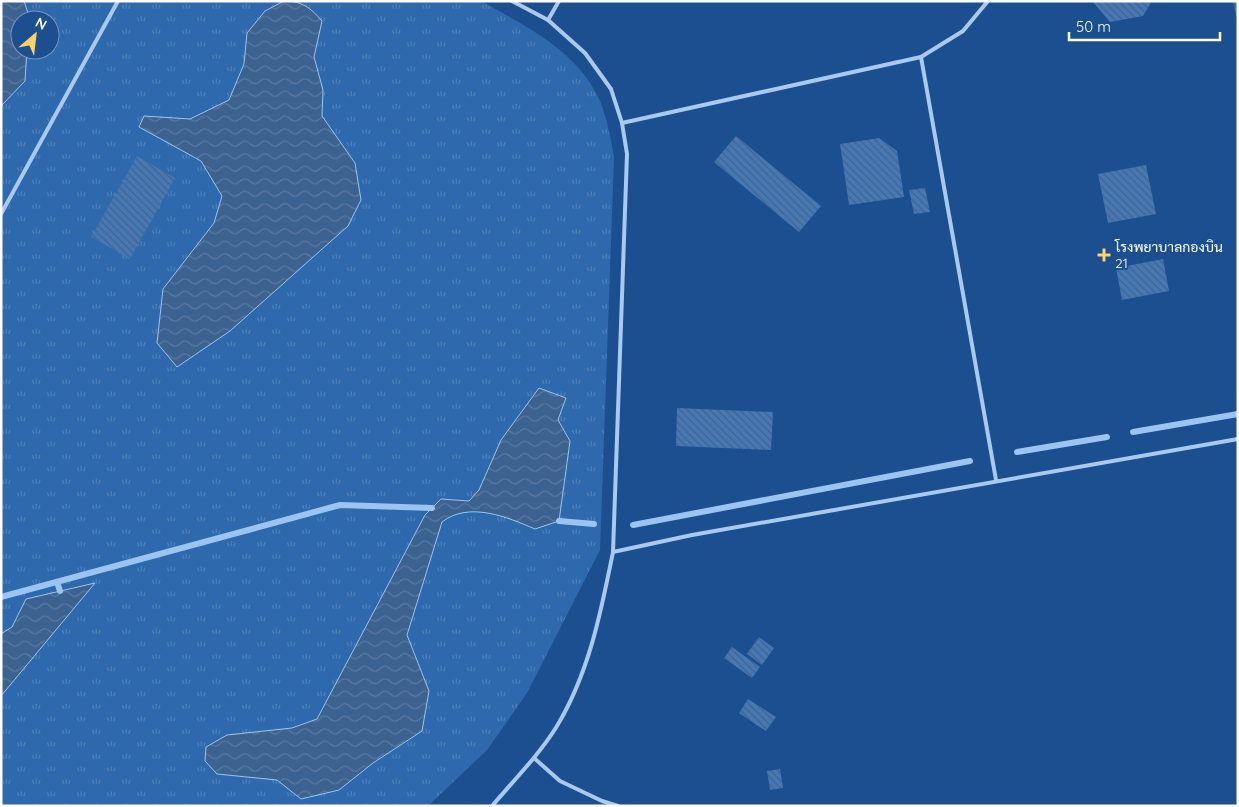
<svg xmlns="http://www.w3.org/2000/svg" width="1239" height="807" font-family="Quicksand,Sarabun,sans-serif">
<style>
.grass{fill:url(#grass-tufts);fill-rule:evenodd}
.water{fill:url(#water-waves);stroke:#9cc4f0}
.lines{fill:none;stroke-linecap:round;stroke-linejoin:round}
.stream{stroke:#9cc4f0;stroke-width:6}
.building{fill:url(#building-back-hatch)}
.service{stroke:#a9c9ee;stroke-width:4}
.poi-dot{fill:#ffd166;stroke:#1b4f8f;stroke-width:2}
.labels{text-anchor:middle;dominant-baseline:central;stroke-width:4;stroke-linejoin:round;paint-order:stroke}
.poi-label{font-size:14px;fill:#fff;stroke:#1b4f8f;text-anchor:start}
</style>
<defs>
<pattern id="grass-tufts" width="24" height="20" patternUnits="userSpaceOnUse" patternTransform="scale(1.25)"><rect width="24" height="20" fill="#2e69ad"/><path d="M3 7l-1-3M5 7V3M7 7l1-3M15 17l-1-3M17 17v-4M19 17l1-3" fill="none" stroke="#4d80b9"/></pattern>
<pattern id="water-waves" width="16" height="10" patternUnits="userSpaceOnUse" patternTransform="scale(1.25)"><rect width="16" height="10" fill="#3c6290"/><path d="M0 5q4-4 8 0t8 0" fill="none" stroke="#597aa1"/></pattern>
<pattern id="building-back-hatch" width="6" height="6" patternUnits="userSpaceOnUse" patternTransform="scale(1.25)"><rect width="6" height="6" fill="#4478b7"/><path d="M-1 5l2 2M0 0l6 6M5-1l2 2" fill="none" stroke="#486282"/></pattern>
</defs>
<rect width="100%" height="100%" fill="#1b4f8f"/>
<path class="grass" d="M1,1H481C526,26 578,51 600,101C607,119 611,138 614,157L600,550L527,693L487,750L428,806H1ZM20,20H50V50H20Z"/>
<g class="water">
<path d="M1,1H24L30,19L20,20V50H27L25,81L1,106Z"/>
<path d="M284,1C302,1 311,8 322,21L314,57L323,90L322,116L355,163L361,200L348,226L230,331L177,367L157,343L163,289L214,223L222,196L201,161L139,127L144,116L190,119L229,100L244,64L247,33L265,11Z"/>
<path d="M539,388L566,398L558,420L570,441L559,521L535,529C507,517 469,501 442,522L407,635L429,691L422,731L373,763L339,790L301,799L277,780L217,774L205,761L206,747L227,735L292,728L317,719L425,515L441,499L469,501L479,490L501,440Z"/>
<path d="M95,583L1,696V634L12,627L26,599Z"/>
</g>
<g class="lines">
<g class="stream">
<path d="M1133,432L1238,414"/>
<path d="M1017,452L1107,437"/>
<path d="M559,521L594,524"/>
<path d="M633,525L970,461"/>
<path d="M57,582L60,591"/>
<path d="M1,597L340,505L432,508"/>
</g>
</g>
<g class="building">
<path d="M1092,1H1152L1143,16L1110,22Z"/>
<path d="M1233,1H1238V16H1236Z"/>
<path d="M736,136L821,206L799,232L714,162Z"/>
<path d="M879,138L897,151L904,197L849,205L840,144Z"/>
<path d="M137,156L175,178L130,259L91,237Z"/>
<path d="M1146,165L1156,214L1108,223L1098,174Z"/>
<path d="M925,188L930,212L914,214L909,190Z"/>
<path d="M1163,259L1169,291L1122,300L1116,268Z"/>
<path d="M677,408L773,412L771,450L676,446Z"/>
<path d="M759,637L774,648L762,665L747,654Z"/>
<path d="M732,647L760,667L752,678L724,658Z"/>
<path d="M748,699L776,717L766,731L739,713Z"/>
<path d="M780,769L783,788L770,790L767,771Z"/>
</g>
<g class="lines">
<g class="service">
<path d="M548,20L559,1"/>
<path d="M921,57L996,480"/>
<path d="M622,123L921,57L963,31L988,1"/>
<path d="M1,214L118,1"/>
<path d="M613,552L692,535L1238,439"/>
<path d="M534,758L560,781L602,801L618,806"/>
<path d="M492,806C514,780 539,755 557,726C589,673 601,612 613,552L627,154L622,123L611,89L585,53L548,20L512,1"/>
</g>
</g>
<path class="poi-dot" d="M1101.5 247.5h5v5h5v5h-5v5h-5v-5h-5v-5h5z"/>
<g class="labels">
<g class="poi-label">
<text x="1115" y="247">โรงพยาบาลกองบิน<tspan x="1115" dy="16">21</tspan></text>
</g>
</g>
<rect width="1239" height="807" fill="none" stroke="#ffffff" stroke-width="5"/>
<g transform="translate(35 35) rotate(28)"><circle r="24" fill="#1b4f8f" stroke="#7695bc"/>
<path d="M0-4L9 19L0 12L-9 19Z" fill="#ffd166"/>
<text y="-8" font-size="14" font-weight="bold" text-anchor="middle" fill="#ffffff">N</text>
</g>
<path d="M1069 32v8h151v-8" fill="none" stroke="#ffffff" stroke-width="2.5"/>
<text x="1076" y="32" font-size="15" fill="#ffffff" stroke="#1b4f8f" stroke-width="4" paint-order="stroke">50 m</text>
</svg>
